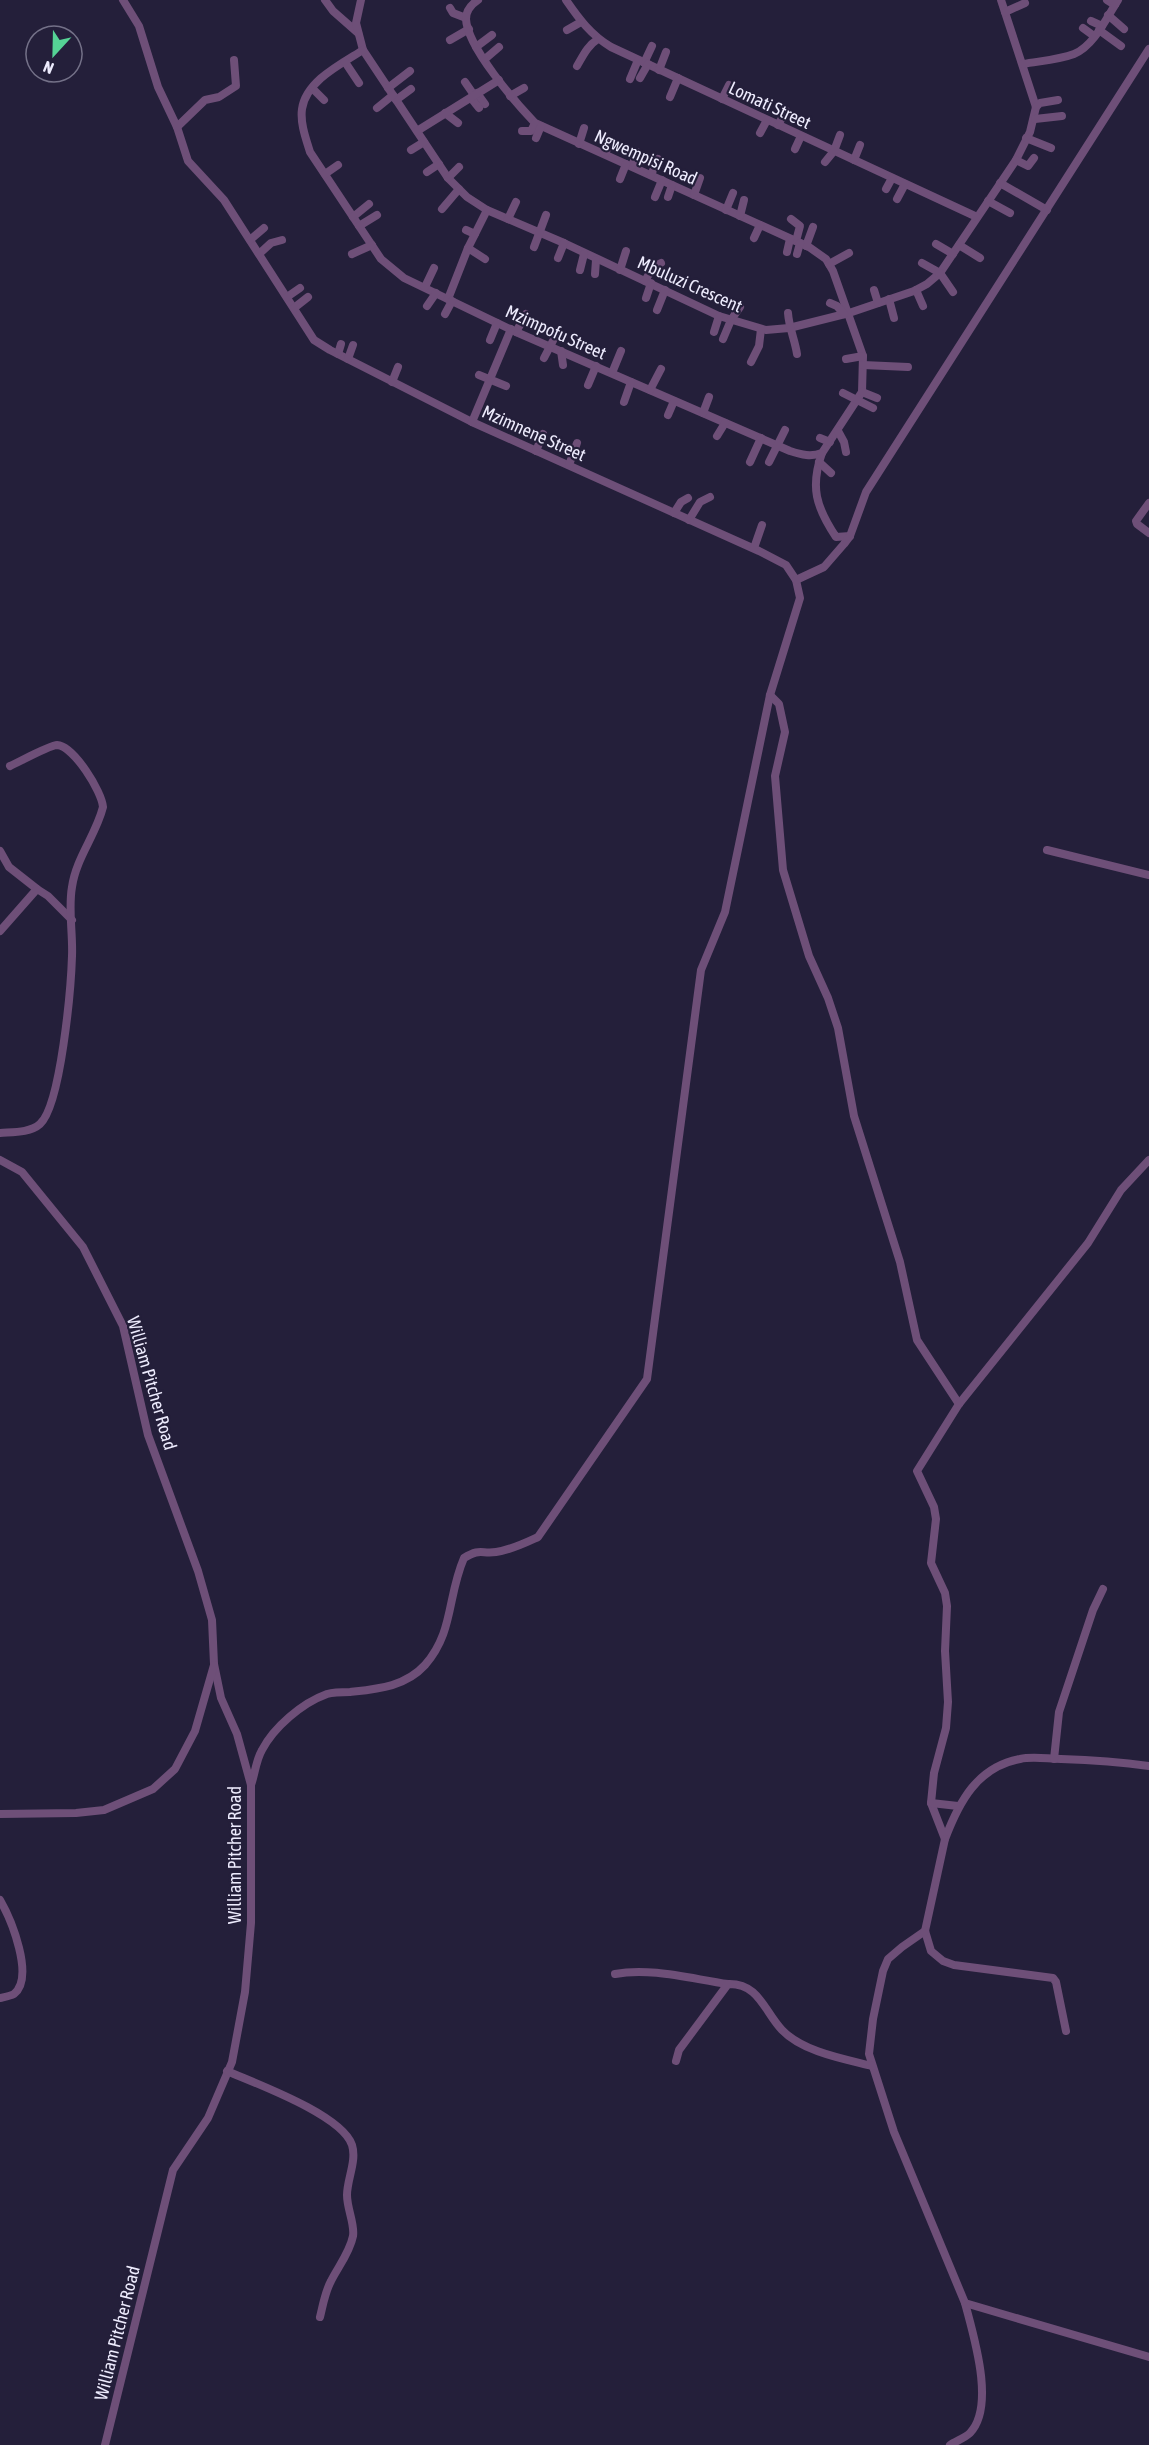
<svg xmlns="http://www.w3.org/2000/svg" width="1149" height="2445" font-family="'Asap Condensed',sans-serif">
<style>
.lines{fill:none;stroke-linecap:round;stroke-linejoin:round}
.street{stroke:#6e4f78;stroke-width:8}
.labels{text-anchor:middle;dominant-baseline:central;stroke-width:4.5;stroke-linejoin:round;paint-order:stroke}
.street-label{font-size:18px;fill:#edebfd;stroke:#241f3a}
</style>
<rect width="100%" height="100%" fill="#241f3a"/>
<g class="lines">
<g class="street">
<path d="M123,0L139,26L158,87L177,127L188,161L224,200L314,340L330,350L472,422L759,551L786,565L796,580L800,598L770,695L725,912L701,970L647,1379L538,1537C525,1543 511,1550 496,1552C481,1554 480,1548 464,1558C447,1597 454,1632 425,1665C405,1687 377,1689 350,1692C342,1692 334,1692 327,1694C302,1703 274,1727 262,1750C256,1760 255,1774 251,1785"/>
<path d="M325,0L333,11L358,33"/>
<path d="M361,0L356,23L363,50L448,178L467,197L487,210L564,243L719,316L766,330L789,328L849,313L914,291L927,284L940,273L1016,160L1030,132L1036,107L1001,0"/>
<path d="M566,0C579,19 591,35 611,47L977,217"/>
<path d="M1107,0L1115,5"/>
<path d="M450,8L453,13L466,18"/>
<path d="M1005,12L1025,3"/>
<path d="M1108,15L1124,29"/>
<path d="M1091,21L1102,26"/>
<path d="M1083,28L1094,36"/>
<path d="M567,30L581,22"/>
<path d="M1099,30L1121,46"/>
<path d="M450,40L469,29"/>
<path d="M476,47L492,35"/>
<path d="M363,50C341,64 306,81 302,109C300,123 306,139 310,152L381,259L404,278L516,332L790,451C802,455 811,457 822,453L862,392L863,356L833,271L826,259L809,247L535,123C516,103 467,47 466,19C466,10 472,4 478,0"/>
<path d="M485,59L499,47"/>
<path d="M345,62L359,83"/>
<path d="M644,63L652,46"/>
<path d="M1023,64C1039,61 1058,60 1074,54C1094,46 1107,17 1118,0"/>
<path d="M577,66C583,56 587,46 598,39"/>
<path d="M659,70L666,52"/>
<path d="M640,78L648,64"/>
<path d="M630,79L638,60"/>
<path d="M465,82L474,95"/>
<path d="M388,88L410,71"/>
<path d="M313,89L324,100"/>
<path d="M477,93L485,104"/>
<path d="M510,96L524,88"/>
<path d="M670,97L678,78"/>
<path d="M471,98L479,108"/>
<path d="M722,99L729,85"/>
<path d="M396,100L411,89"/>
<path d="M1036,107L1040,103L1058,100"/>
<path d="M377,108L393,95"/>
<path d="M445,113L458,123"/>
<path d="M1035,119L1062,116"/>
<path d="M778,125L786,111"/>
<path d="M177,127L205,100L219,97L236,86L234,60"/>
<path d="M417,131L499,80"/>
<path d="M522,131H531L535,123"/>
<path d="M760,133L767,120"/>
<path d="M536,138L541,126"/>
<path d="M1026,138L1051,148"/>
<path d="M579,144L584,128"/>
<path d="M795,149L801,136"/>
<path d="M411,150L424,142"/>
<path d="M605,154L610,141"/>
<path d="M854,160L860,145"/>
<path d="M1016,160L1028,166L1034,158"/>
<path d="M825,162L834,151L840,135"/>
<path d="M632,166L637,152"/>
<path d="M427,172L439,164"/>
<path d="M325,174L338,165"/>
<path d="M651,175L658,159"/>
<path d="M448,178L459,167"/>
<path d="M620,179L626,164"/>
<path d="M1000,183L1047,210"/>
<path d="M886,189L892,178"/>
<path d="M694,195L700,178"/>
<path d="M655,197L662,180"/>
<path d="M668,197L672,185"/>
<path d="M897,199L905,184"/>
<path d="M988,201L1010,213"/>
<path d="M442,209L459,189"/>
<path d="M726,210L733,193"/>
<path d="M740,216L744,200"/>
<path d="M353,217L369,204"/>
<path d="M508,219L516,202"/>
<path d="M791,219L800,226L796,241"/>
<path d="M359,226L377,215"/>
<path d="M466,230L475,234"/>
<path d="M754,238L760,225"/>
<path d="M250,240L264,228"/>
<path d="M936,244L953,254"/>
<path d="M959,245L980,258"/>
<path d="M806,246L813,227"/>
<path d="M534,247L546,215"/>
<path d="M468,248L485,259"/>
<path d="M787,252L790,239"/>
<path d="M259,254L271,243L282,240"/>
<path d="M352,254L372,245"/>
<path d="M797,254L800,243"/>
<path d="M558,258L564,243"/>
<path d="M922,263L940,273L953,292"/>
<path d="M829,264L849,253"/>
<path d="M580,270L584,254"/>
<path d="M620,270L626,251"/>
<path d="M595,274L596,260"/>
<path d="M645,281L653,267L661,263"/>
<path d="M425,287L434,268"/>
<path d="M874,290L878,303"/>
<path d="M916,290L923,306"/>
<path d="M287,297L300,288"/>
<path d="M646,298L651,283"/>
<path d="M448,299L468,248L487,210"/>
<path d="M889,299L894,318"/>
<path d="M830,303L837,306L844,314"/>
<path d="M427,306L436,293"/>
<path d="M294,308L308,297"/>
<path d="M657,310L665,290"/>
<path d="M788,313C789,328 795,340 797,354"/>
<path d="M445,314L452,301"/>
<path d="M516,332L526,314"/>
<path d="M714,332L719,316"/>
<path d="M723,339L731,320L740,307"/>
<path d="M490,340L497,323"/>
<path d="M561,351L563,365"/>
<path d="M338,354L341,344"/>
<path d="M544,358L556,335"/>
<path d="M348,359L353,345"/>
<path d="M846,359L863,356"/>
<path d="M751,362L759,346L761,329"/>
<path d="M863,365L908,367"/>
<path d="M612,373L621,351"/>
<path d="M479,375L506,386"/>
<path d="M392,382L398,367"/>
<path d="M588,385L596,366"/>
<path d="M650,390L661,369"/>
<path d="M862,392L877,398"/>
<path d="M843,393L873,408"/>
<path d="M624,402L631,382"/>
<path d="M703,413L709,397"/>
<path d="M668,415L674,401"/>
<path d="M472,422L511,329"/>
<path d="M838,431L844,442L846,452"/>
<path d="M717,436L725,423"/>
<path d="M820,438L830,442"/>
<path d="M536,451L543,434"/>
<path d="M822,453C810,487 816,507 836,537L850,536"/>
<path d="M750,462L761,438"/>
<path d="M769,462L785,430"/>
<path d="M819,462L831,473"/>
<path d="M569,465L577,443"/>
<path d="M1149,503L1136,521L1137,524L1149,533"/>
<path d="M674,513L681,502L688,498"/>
<path d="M689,520L700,502L710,497"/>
<path d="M754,548L762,525"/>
<path d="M796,580L824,567L844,544L850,536L866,492L1149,49"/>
<path d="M770,695L779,704L785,732L775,776L783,870L809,956L828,998L838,1028L854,1116L900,1262L917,1340L959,1404"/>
<path d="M1047,850L1149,875"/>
<path d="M0,851L9,867L37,889"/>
<path d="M0,931L37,889L48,896L72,920"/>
<path d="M0,1133C12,1132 30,1133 40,1124C61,1105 71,987 72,956C73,933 68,909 72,887C76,858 96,835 103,807C102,792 74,746 57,745C50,745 19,762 10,766"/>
<path d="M0,1160L22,1172L83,1247L123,1326L148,1435L198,1571L212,1620L214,1664L221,1698L237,1734L251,1785V1923L245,1992L232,2062L208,2118L173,2170L105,2445"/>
<path d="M1149,1160L1121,1190L1088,1243L959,1404L917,1471L934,1507L936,1519L931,1563L945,1593L947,1606L945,1651L948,1702L946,1728L934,1773L931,1803L945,1839C959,1802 977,1767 1020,1759C1033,1756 1048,1759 1061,1759C1091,1760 1120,1762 1149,1766"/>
<path d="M1054,1759L1059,1712L1093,1610L1103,1589"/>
<path d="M931,1803L958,1806"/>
<path d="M0,1814L76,1813L104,1810L153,1789L175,1769L195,1731L214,1665"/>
<path d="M945,1839L925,1931L931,1951L943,1961L954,1965L1053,1978L1056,1982L1066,2031"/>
<path d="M0,1900C11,1919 35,1977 14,1994C10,1996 4,1997 0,1998"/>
<path d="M925,1931L902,1947L888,1959L883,1971L873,2019L869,2054L894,2132L965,2303L1149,2357"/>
<path d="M615,1974C650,1967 692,1979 728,1984"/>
<path d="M676,2061L679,2050L728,1984C759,1983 764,2011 782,2030C803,2052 844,2059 872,2066"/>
<path d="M227,2071C257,2084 342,2115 352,2145C357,2161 347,2179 347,2195C347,2209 355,2224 353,2236C350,2252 338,2267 331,2281C325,2292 323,2305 320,2317"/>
<path d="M950,2445C956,2441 965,2438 970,2433C996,2406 973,2334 965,2303"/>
</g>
</g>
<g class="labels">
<g class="street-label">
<text transform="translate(770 105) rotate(25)">Lomati Street</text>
<text transform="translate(646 157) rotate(24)">Ngwempisi Road</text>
<text transform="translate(690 284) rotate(24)">Mbuluzi Crescent</text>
<text transform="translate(556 332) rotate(24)">Mzimpofu Street</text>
<text transform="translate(534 433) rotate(24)">Mzimnene Street</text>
<text transform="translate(152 1383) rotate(74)">William Pitcher Road</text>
<text transform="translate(234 1855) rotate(-90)">William Pitcher Road</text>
<text transform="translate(117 2333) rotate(-76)">William Pitcher Road</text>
</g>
</g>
<g transform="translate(54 54) rotate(202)"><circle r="28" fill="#241f3a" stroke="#747188" stroke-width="1.5"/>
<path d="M0-4.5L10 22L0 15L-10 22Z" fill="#55d395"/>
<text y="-9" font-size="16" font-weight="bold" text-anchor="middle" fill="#edebfd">N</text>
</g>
</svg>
